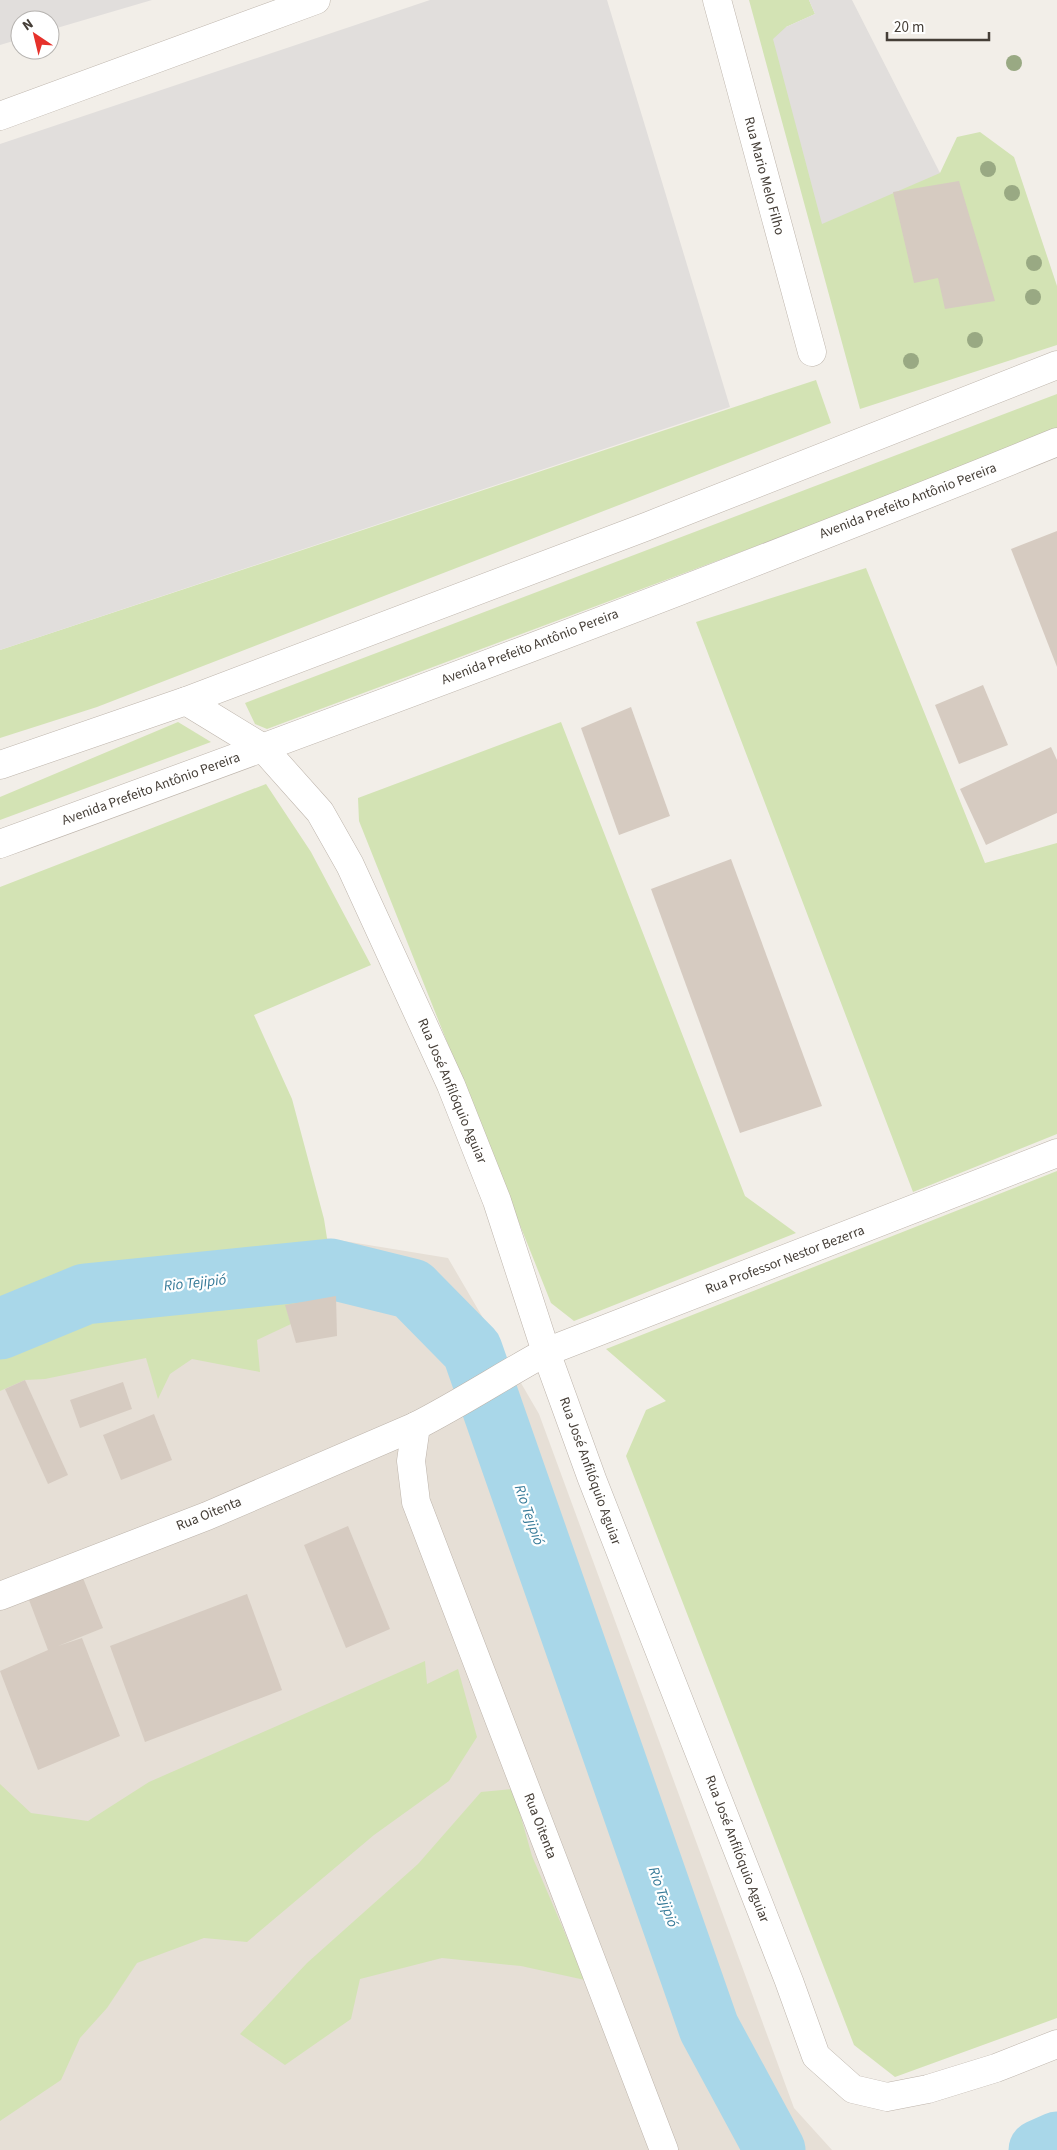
<svg xmlns="http://www.w3.org/2000/svg" width="1057" height="2150" font-family="'Source Sans 3',sans-serif">
<style>
.residential{fill:#e6dfd6}
.green{fill:#d3e3b4}
.parking{fill:#e1dedc}
.lines{fill:none;stroke-linecap:round;stroke-linejoin:round}
.river{stroke:#a9d7e9;stroke-width:61}
.building{fill:#d6cbc1}
.minor-casing{stroke:#bdb4ab;stroke-width:29}
.tertiary-casing{stroke:#bdb4ab;stroke-width:29}
.minor{stroke:#fff;stroke-width:28}
.tertiary{stroke:#fff;stroke-width:28}
.tree{fill:#99a983}
.labels{text-anchor:middle;dominant-baseline:central;stroke-width:4.5;stroke-linejoin:round;paint-order:stroke}
.street-label{font-size:14px;fill:#453e37;stroke:#fff}
.water-label{font-size:15px;font-style:italic;fill:#367a98;stroke:#fff}
</style>
<rect width="100%" height="100%" fill="#f2eee8"/>
<path class="residential" d="M295,1233L448,1258L539,1414L794,2108L832,2150H0V1335Z"/>
<g class="green">
<path d="M749,0H809L815,14L786,27L940,173L957,137L980,132L1014,157L1057,286V345L860,409Z"/>
<path d="M816,380L831,423L97,707L0,738V650Z"/>
<path d="M1057,394V430L762,544L267,729L255,724L245,703Z"/>
<path d="M866,568L985,863L1057,843V1134L913,1192L696,622Z"/>
<path d="M178,722L211,742L0,820V797Z"/>
<path d="M561,722L745,1196L796,1233L574,1321L551,1303L359,821L358,798Z"/>
<path d="M266,784L311,852L371,965L254,1015L292,1099L324,1219L336,1296L286,1306L291,1324L257,1340L260,1372L192,1359L170,1374L158,1399L146,1358L45,1379L25,1380L0,1391V887Z"/>
<path d="M1057,1171V2018L895,2077L854,2045L626,1456L646,1410L666,1401L606,1349Z"/>
<path d="M425,1661L427,1684L458,1669L477,1737L449,1781L374,1835L247,1942L204,1938L137,1963L107,2008L80,2038L61,2080L0,2121V1784L31,1813L88,1821L149,1782Z"/>
<path d="M513,1789L532,1856L585,1980L521,1966L442,1958L360,1979L351,2019L285,2065L240,2034L307,1963L418,1864L481,1792Z"/>
</g>
<g class="parking">
<path d="M0,0H152L50,30V20H20V39L0,45Z"/>
<path d="M430,0H607L730,407L0,650V144Z"/>
<path d="M809,0H852L940,173L822,224L773,39L786,27L815,14Z"/>
</g>
<g class="lines">
<g class="river">
<path d="M0,1329L85,1294L331,1269L412,1289L472,1350L709,2028L775,2150"/>
<path d="M1039,2150L1057,2142"/>
</g>
</g>
<g class="building">
<path d="M959,181L995,301L945,309L938,278L914,283L893,192Z"/>
<path d="M1057,531V667L1011,549Z"/>
<path d="M983,685L1008,745L959,764L935,705Z"/>
<path d="M631,707L670,816L619,835L581,728Z"/>
<path d="M1051,747L1057,760V813L986,845L960,789Z"/>
<path d="M731,859L822,1106L740,1133L651,889Z"/>
<path d="M336,1296L337,1336L296,1343L285,1305Z"/>
<path d="M25,1380L68,1475L48,1484L5,1389Z"/>
<path d="M123,1382L132,1409L80,1428L70,1400Z"/>
<path d="M154,1414L172,1460L121,1480L103,1435Z"/>
<path d="M348,1526L390,1629L346,1648L304,1545Z"/>
<path d="M83,1578L103,1628L58,1646L82,1638L120,1736L38,1770L0,1671L48,1650L29,1600Z"/>
<path d="M247,1594L282,1690L145,1742L110,1646Z"/>
</g>
<g class="lines">
<g class="minor-casing">
<g id="minor">
<path d="M717,0L812,352"/>
<path d="M0,116L316,0"/>
<path d="M186,701L263,748L320,812L350,865L451,1085L497,1201L546,1352L592,1479L789,1981L816,2056L853,2089L887,2097L928,2089L996,2068L1057,2044"/>
<path d="M0,1596L207,1516L416,1426"/>
<path d="M664,2150L416,1502L411,1461L416,1426C461,1403 502,1376 546,1352L1057,1153"/>
</g>
</g>
<g class="tertiary-casing">
<g id="tertiary">
<path d="M0,765L186,701L648,526L1057,365"/>
<path d="M0,844C354,715 708,584 1057,442"/>
</g>
</g>
<use href="#minor" class="minor"/>
<use href="#tertiary" class="tertiary"/>
</g>
<g class="tree">
<circle cx="1014" cy="63" r="8"/>
<circle cx="988" cy="169" r="8"/>
<circle cx="1012" cy="193" r="8"/>
<circle cx="1034" cy="263" r="8"/>
<circle cx="1033" cy="297" r="8"/>
<circle cx="975" cy="340" r="8"/>
<circle cx="911" cy="361" r="8"/>
</g>
<g class="labels">
<g class="street-label">
<text transform="translate(764 176) rotate(75)">Rua Mario Melo Filho</text>
<text transform="translate(908 501) rotate(-21)">Avenida Prefeito Antônio Pereira</text>
<text transform="translate(530 647) rotate(-21)">Avenida Prefeito Antônio Pereira</text>
<text transform="translate(151 789) rotate(-20)">Avenida Prefeito Antônio Pereira</text>
<text transform="translate(452 1091) rotate(67)">Rua José Anfilóquio Aguiar</text>
<text transform="translate(785 1260) rotate(-21)">Rua Professor Nestor Bezerra</text>
<text transform="translate(590 1471) rotate(70)">Rua José Anfilóquio Aguiar</text>
<text transform="translate(209 1514) rotate(-22)">Rua Oitenta</text>
<text transform="translate(540 1826) rotate(69)">Rua Oitenta</text>
<text transform="translate(737 1849) rotate(69)">Rua José Anfilóquio Aguiar</text>
</g>
<g class="water-label">
<text transform="translate(195 1283) rotate(-6)">Rio Tejipió</text>
<text transform="translate(529 1515) rotate(71)">Rio Tejipió</text>
<text transform="translate(663 1897) rotate(71)">Rio Tejipió</text>
</g>
</g>
<g transform="translate(35 35) rotate(325)"><circle r="24" fill="#ffffff" stroke="#b5b2af"/>
<path d="M0-4L9 19L0 12L-9 19Z" fill="#e6312b"/>
<text y="-8" font-size="14" font-weight="bold" text-anchor="middle" fill="#453e37">N</text>
</g>
<path d="M887 32v8h102v-8" fill="none" stroke="#453e37" stroke-width="2.5"/>
<text x="894" y="32" font-size="15" fill="#453e37" stroke="#ffffff" stroke-width="4" paint-order="stroke">20 m</text>
</svg>
